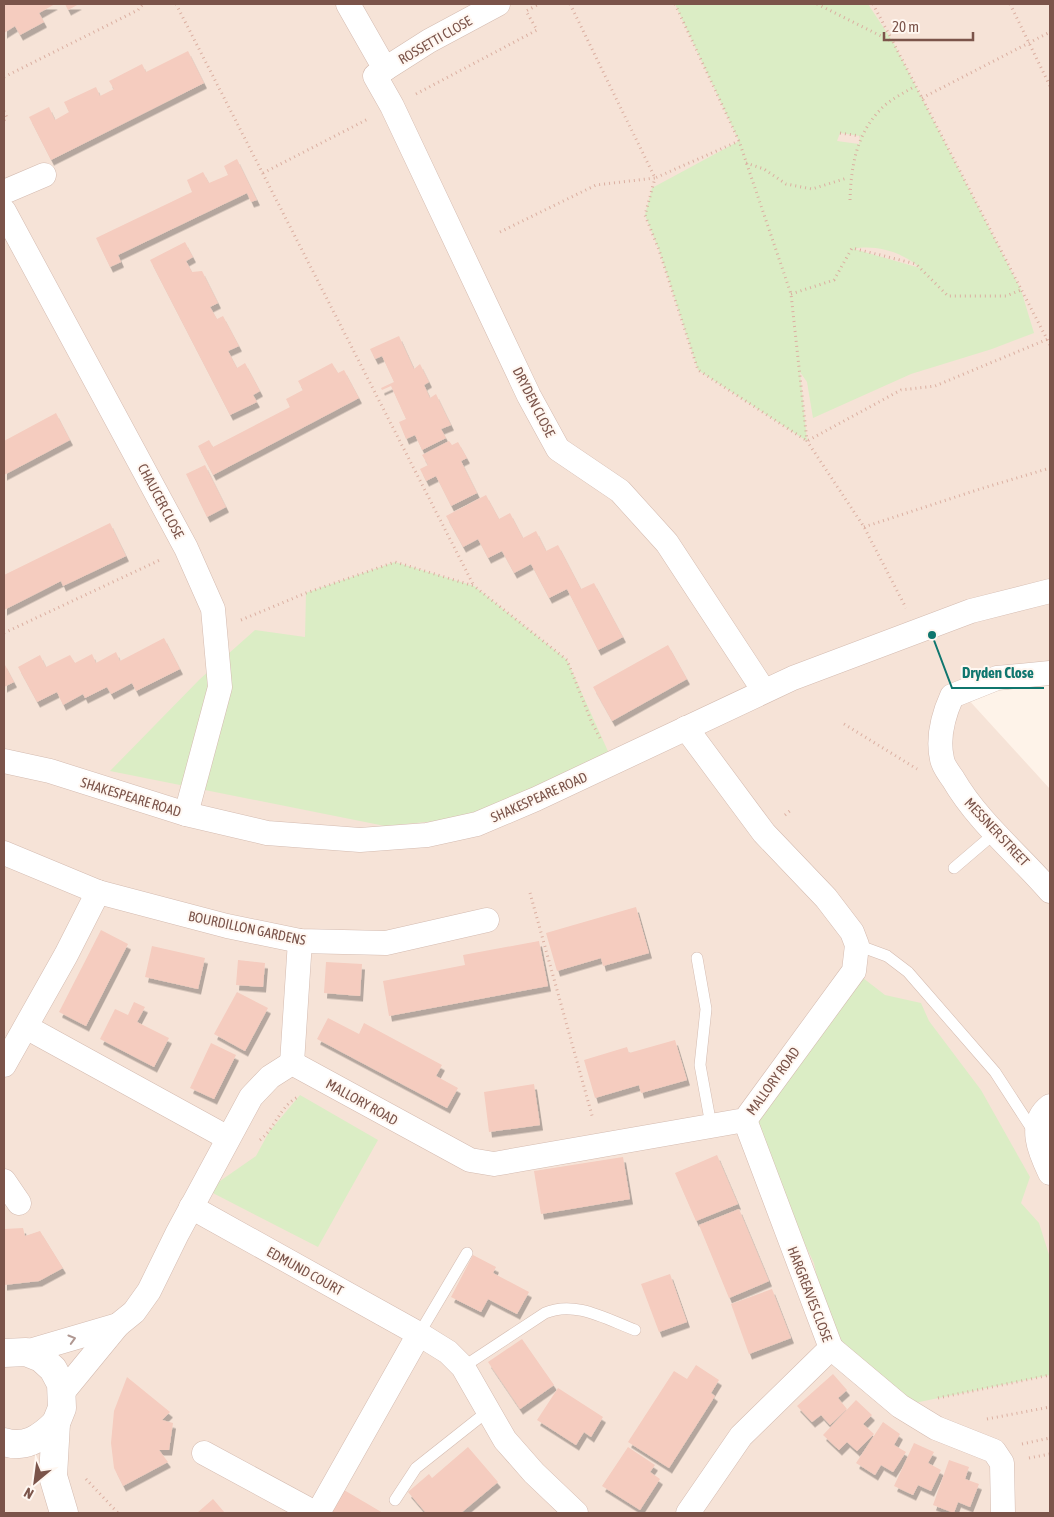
<svg xmlns="http://www.w3.org/2000/svg" width="1054" height="1517" font-family="'Asap Condensed',sans-serif">
<style>
.residential{fill:#f6e3d7}
.green{fill:#dbedc5;fill-rule:evenodd}
.building{fill:#f5ccbf;filter:url(#shadow)}
.lines{fill:none;stroke-linecap:round;stroke-linejoin:round}
.service-casing{stroke:#d4bbb0;stroke-width:12}
.minor-casing{stroke:#d4bbb0;stroke-width:25}
.tertiary-casing{stroke:#d4bbb0;stroke-width:29}
.path{stroke:#dbafa1;stroke-width:3;stroke-dasharray:1 4;stroke-linecap:butt}
.service{stroke:#fff;stroke-width:11}
.minor{stroke:#fff;stroke-width:24}
.tertiary{stroke:#fff;stroke-width:28}
.oneway{stroke:#b09892}
.labels{text-anchor:middle;dominant-baseline:central;stroke-width:4;stroke-linejoin:round;paint-order:stroke}
.street-label{font-size:14px;fill:#7b544a;stroke:#fff7f1}
.leader{fill:none;stroke:#0f766e;stroke-width:2}
.callout-dot{fill:#0f766e;stroke:#fff7f1;stroke-width:2}
.callout-label{font-size:15px;text-anchor:middle;font-weight:bold;fill:#0f766e;stroke:#fff7f1;stroke-width:4;stroke-linejoin:round;paint-order:stroke}
</style>
<defs>
<filter id="shadow"><feDropShadow dx="3" dy="5.5" stdDeviation="0" flood-color="#0004"/></filter>
</defs>
<rect width="100%" height="100%" fill="#fef3e9"/>
<path class="residential" d="M4,4H1050V672L966,697L1050,789V1513H4Z"/>
<g class="green">
<path d="M675,4H868L893,42L1021,290L1034,333L992,349L911,374L813,418L807,382L800,372L807,441L698,370L659,250L645,215L652,188L739,141ZM840,133L860,136L859,144L837,141ZM854,249C875,244 905,253 920,268Z"/>
<path d="M395,562L474,586L567,660L611,758L524,804L447,820L385,826L110,771L200,679L255,630L305,637L306,593Z"/>
<path d="M854,971L885,995L921,1003L929,1021L981,1090L1030,1177L1021,1203L1039,1223L1050,1258V1375L900,1406L831,1348L814,1263L745,1120Z"/>
<path d="M300,1095L378,1140L318,1247L207,1190L256,1156L269,1132Z"/>
</g>
<g class="building">
<path d="M4,4H55L39,13L44,22L20,35L15,26L4,33Z"/>
<path d="M65,4H79L68,10Z"/>
<path d="M188,51L204,83L51,160L29,117L49,107L55,120L69,112L64,102L96,87L100,96L114,89L109,81L142,64L146,72Z"/>
<path d="M237,159L257,200L251,202L247,193L118,255L121,262L110,267L96,238L192,192L187,180L203,172L209,183L228,175L224,166Z"/>
<path d="M185,242L193,257L186,261L192,272L202,271L218,303L210,307L217,319L223,316L239,346L228,351L237,368L245,363L260,391L253,395L257,402L230,415L150,260Z"/>
<path d="M399,336L414,369L420,364L429,382L424,385L430,398L436,394L451,425L441,429L446,438L422,450L415,435L406,439L399,422L406,419L391,386L382,390L381,388L394,382L382,356L375,359L370,349Z"/>
<path d="M332,363L338,373L344,370L359,398L213,475L198,446L209,440L213,447L290,407L286,399L303,390L298,381Z"/>
<path d="M56,413L70,440L4,475V441Z"/>
<path d="M449,441L452,445L458,442L467,458L461,461L477,493L451,506L436,476L426,481L420,469L428,465L422,455Z"/>
<path d="M205,465L226,507L207,517L186,474Z"/>
<path d="M486,495L499,519L510,513L523,538L536,531L546,551L558,545L581,589L594,583L623,637L598,650L567,589L549,598L531,564L514,573L502,551L488,558L478,539L463,547L446,516Z"/>
<path d="M110,523L126,556L63,586L61,581L4,610V575Z"/>
<path d="M164,638L180,669L136,691L132,683L111,694L107,687L85,698L83,694L63,705L57,692L37,702L18,667L40,655L46,667L70,655L75,663L92,654L96,663L116,652L120,661Z"/>
<path d="M668,645L687,679L612,721L593,687Z"/>
<path d="M4,663L14,682L4,687Z"/>
<path d="M636,907L649,953L603,966L601,958L557,971L546,933Z"/>
<path d="M101,930L128,944L86,1026L59,1012Z"/>
<path d="M539,941L548,986L389,1016L383,981L465,965L463,955Z"/>
<path d="M152,946L205,958L198,989L145,977Z"/>
<path d="M238,960L265,963L263,987L236,985Z"/>
<path d="M326,962L362,964L360,996L324,993Z"/>
<path d="M237,992L268,1008L245,1051L214,1034Z"/>
<path d="M134,1002L145,1007L137,1022L169,1038L154,1067L100,1039L115,1009L128,1015Z"/>
<path d="M328,1018L359,1034L364,1023L442,1065L436,1076L458,1088L447,1108L317,1039Z"/>
<path d="M675,1040L687,1080L641,1093L639,1085L595,1098L584,1060L627,1047L629,1053Z"/>
<path d="M211,1043L236,1055L214,1099L190,1088Z"/>
<path d="M534,1084L540,1125L489,1132L484,1092Z"/>
<path d="M717,1155L738,1204L696,1221L675,1173Z"/>
<path d="M623,1157L630,1199L541,1214L534,1171Z"/>
<path d="M739,1209L769,1281L729,1298L699,1225Z"/>
<path d="M23,1228L25,1236L40,1231L63,1268L39,1281L4,1285V1229Z"/>
<path d="M473,1255L496,1267L493,1273L529,1292L517,1314L488,1299L481,1312L451,1297Z"/>
<path d="M670,1274L687,1322L659,1332L641,1284Z"/>
<path d="M772,1289L791,1338L749,1354L731,1304Z"/>
<path d="M522,1339L554,1385L520,1409L488,1362Z"/>
<path d="M696,1365L719,1380L711,1393L715,1396L669,1468L628,1442L674,1371L687,1379Z"/>
<path d="M833,1374L847,1390L838,1398L847,1409L830,1425L821,1415L812,1422L797,1406Z"/>
<path d="M127,1377L170,1412L162,1420L173,1423L169,1450H159L168,1462L123,1486L114,1468L111,1443L114,1411Z"/>
<path d="M558,1388L603,1417L591,1437L584,1432L576,1445L537,1420Z"/>
<path d="M856,1400L872,1415L863,1424L874,1434L857,1451L847,1442L839,1450L823,1435Z"/>
<path d="M883,1422L900,1434L894,1445L906,1452L893,1472L881,1465L875,1475L856,1463Z"/>
<path d="M914,1443L934,1452L928,1463L941,1470L931,1491L918,1485L913,1495L894,1486Z"/>
<path d="M468,1447L498,1482L461,1513H426L408,1492L429,1474L432,1478Z"/>
<path d="M628,1447L655,1465L650,1472L660,1479L640,1510L602,1486Z"/>
<path d="M949,1460L969,1467L965,1479L979,1484L970,1507L958,1502L954,1513L933,1505Z"/>
<path d="M344,1490L383,1513H330Z"/>
<path d="M213,1499L225,1513H197Z"/>
</g>
<g class="lines">
<g class="service-casing">
<g id="service">
<path d="M954,868L995,833"/>
<path d="M857,945L887,956L908,972L995,1072L1034,1132"/>
<path d="M697,958L706,1009L700,1065L711,1125"/>
<path d="M419,1334L467,1253"/>
<path d="M463,1367L545,1313C575,1300 606,1319 635,1330"/>
<path d="M395,1500L416,1468L488,1411"/>
</g>
</g>
<g class="minor-casing">
<g id="minor">
<path d="M348,4L385,69L429,41L498,4"/>
<path d="M385,69L375,76L392,106L529,396L558,449L620,491L667,543L764,691"/>
<path d="M4,192L44,175"/>
<path d="M4,211L186,548L213,609L220,687L186,814"/>
<path d="M1050,673L997,678L952,696C943,716 937,737 942,759C943,766 949,773 953,779C978,822 1018,854 1050,891"/>
<path d="M4,761L50,771L186,814L267,833L360,840L427,835L477,824L536,799L793,678L971,611L1050,591"/>
<path d="M4,853L98,892L227,926L300,941L386,943L487,920"/>
<path d="M26,1027L228,1138"/>
<path d="M292,1063L470,1160L494,1164L745,1120L854,971L857,945L852,932L826,898L764,833L686,728"/>
<path d="M292,1063L300,941"/>
<path d="M4,1065L66,955L98,892"/>
<path d="M1050,1106C1027,1124 1040,1152 1050,1173"/>
<path d="M4,1181L19,1203"/>
<path d="M191,1207L419,1334L318,1513"/>
<path d="M419,1334L448,1352L463,1367L505,1440L534,1473L576,1513"/>
<path d="M831,1348L900,1406L936,1428L994,1451L1002,1463L1003,1513"/>
<path d="M26,1352L118,1325"/>
<path d="M63,1392L118,1325L134,1312L149,1291L177,1234L251,1097L270,1077L292,1063"/>
<path d="M204,1453L315,1513"/>
<path d="M688,1513L741,1436L831,1348L745,1120"/>
</g>
</g>
<g class="tertiary-casing">
<g id="tertiary">
<path d="M4,1353L26,1352L41,1358L53,1369L61,1384L62,1408L56,1423L53,1476L64,1513"/>
<path d="M4,1442C25,1449 41,1438 56,1423"/>
</g>
</g>
<g class="path">
<path d="M176,4L474,586"/>
<path d="M570,4L655,178L739,141"/>
<path d="M675,4L739,141L791,294L807,441L864,527L906,608"/>
<path d="M817,4L893,42L1050,345"/>
<path d="M873,4L893,42"/>
<path d="M1010,4L1050,86"/>
<path d="M4,77L138,10L143,4"/>
<path d="M416,94L537,30L526,11L539,4"/>
<path d="M922,98L1050,32"/>
<path d="M4,111L7,118L4,120"/>
<path d="M840,133L860,136"/>
<path d="M746,163L764,169L786,184L812,189L847,178"/>
<path d="M263,173L368,119"/>
<path d="M850,200C851,167 856,135 880,110C889,100 904,93 915,86"/>
<path d="M500,232L596,185L655,178L645,215L659,250L698,370L807,441L901,390L935,386L1048,339"/>
<path d="M791,294L834,280L852,248L916,264L948,296H1006L1021,290"/>
<path d="M864,527L980,489L1050,468"/>
<path d="M241,620L306,593L395,562L474,586L567,660L592,723L600,738"/>
<path d="M4,633L162,559"/>
<path d="M844,724L917,769"/>
<path d="M785,815L792,809"/>
<path d="M530,893L593,1119"/>
<path d="M260,1140C276,1127 280,1106 298,1097"/>
<path d="M938,1398L1050,1375"/>
<path d="M987,1419L1050,1407"/>
<path d="M1022,1444L1050,1438"/>
<path d="M1029,1458L1050,1454"/>
<path d="M86,1479L118,1513"/>
</g>
<use href="#service" class="service"/>
<use href="#minor" class="minor"/>
<use href="#tertiary" class="tertiary"/>
</g>
<defs><path id="oneway-chevron" d="M-2-3.5L2.5 0L-2 3.5" fill="none" stroke-width="1.6" stroke-linecap="round" stroke-linejoin="round" transform="scale(1.25)"/></defs>
<use class="oneway" href="#oneway-chevron" transform="translate(72 1339) rotate(-16)"/>
<g class="labels">
<g class="street-label">
<text transform="translate(435 40) rotate(-30)">ROSSETTI CLOSE</text>
<text transform="translate(534 402) rotate(63)">DRYDEN CLOSE</text>
<text transform="translate(161 501) rotate(62)">CHAUCER CLOSE</text>
<text transform="translate(131 797) rotate(17)">SHAKESPEARE ROAD</text>
<text transform="translate(539 797) rotate(-24)">SHAKESPEARE ROAD</text>
<text transform="translate(997 832) rotate(47)">MESSNER STREET</text>
<text transform="translate(247 928) rotate(12)">BOURDILLON GARDENS</text>
<text transform="translate(773 1081) rotate(-54)">MALLORY ROAD</text>
<text transform="translate(362 1102) rotate(29)">MALLORY ROAD</text>
<text transform="translate(305 1271) rotate(29)">EDMUND COURT</text>
<text transform="translate(810 1294) rotate(69)">HARGREAVES CLOSE</text>
</g>
</g>
<path class="leader" d="M932 635L952 688H1044"/>
<circle class="callout-dot" cx="932" cy="635" r="5"/>
<g class="callout-label">
<text x="998" y="678">Dryden Close</text>
</g>
<rect width="1054" height="1517" fill="none" stroke="#7b544a" stroke-width="10"/>
<g transform="translate(35 1482) rotate(209)" stroke="#fff7f1" stroke-width="4" paint-order="stroke">
<path d="M0-4L9 19L0 12L-9 19Z" fill="#7b544a"/>
<text y="-8" font-size="14" font-weight="bold" text-anchor="middle" fill="#7b544a">N</text>
</g>
<path d="M884 32v8h89v-8" fill="none" stroke="#7b544a" stroke-width="2.5"/>
<text x="892" y="32" font-size="15" fill="#7b544a" stroke="#fff7f1" stroke-width="4" paint-order="stroke">20 m</text>
</svg>
